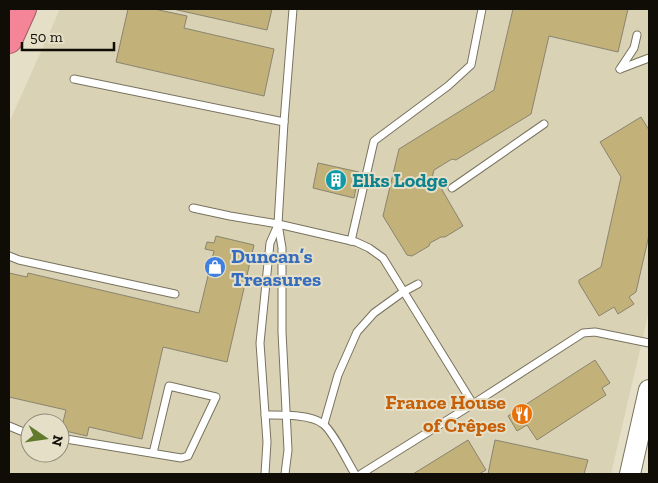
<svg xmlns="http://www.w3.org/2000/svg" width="658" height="483" font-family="'Zilla Slab',serif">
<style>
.built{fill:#dad2b4;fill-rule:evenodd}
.building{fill:#c2b27a;stroke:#8a8470}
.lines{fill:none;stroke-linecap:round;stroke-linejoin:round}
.lane-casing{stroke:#78735f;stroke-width:9}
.secondary-casing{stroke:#78735f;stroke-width:22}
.highway-casing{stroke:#a45a64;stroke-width:28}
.lane{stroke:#fff;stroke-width:7}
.secondary{stroke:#fff;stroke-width:20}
.highway{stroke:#f48497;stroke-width:26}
.labels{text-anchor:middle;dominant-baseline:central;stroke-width:4;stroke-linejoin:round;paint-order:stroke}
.culture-label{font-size:20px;font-weight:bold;fill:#0d838f;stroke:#e5dfc8;text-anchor:start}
.shop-label{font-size:20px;font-weight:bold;fill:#366cbe;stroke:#e5dfc8;text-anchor:start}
.food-label{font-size:20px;font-weight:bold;fill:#c56008;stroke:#e5dfc8;text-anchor:end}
</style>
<rect width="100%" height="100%" fill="#e5dfc8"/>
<path class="built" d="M60,9H649V311L611,474H13L9,473V123ZM30,423H60V453H30Z"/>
<g class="building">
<path d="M128,9H154L187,16L184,28L274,49L264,96L116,62Z"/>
<path d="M173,9H272L267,30Z"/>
<path d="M513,9H628L618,52L549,36L531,114L456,160L452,159L434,170L430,186L441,188L463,226L445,237H441L430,243L429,246L412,256L407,255L383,216L399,149L494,90Z"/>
<path d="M641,117L649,130V235L636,292L629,297L634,304L618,314L614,307L599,316L579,283V280L601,267L621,177L600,142Z"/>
<path d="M318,163L359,172L354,198L313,188Z"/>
<path d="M216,236L254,245L227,362L163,347L142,439L89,427L87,436L61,430L66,410L9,397V273L27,277L28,273L199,313L214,251L205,249L207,242L214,243Z"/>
<path d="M595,360L610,383L602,388L606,395L537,440L527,425L517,431L508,416Z"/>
<path d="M468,440L486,470L479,474H413Z"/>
<path d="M495,440L588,460L584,474H488Z"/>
</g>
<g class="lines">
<g class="lane-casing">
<g id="lane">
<path d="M620,69L634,48L637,35"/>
<path d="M620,69L649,58"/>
<path d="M74,79L284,122"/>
<path d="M452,188L544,124"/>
<path d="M193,208L230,216L278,224L356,242L369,248L383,258L473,404"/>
<path d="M351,241L374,141L448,86L471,65L482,9"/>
<path d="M9,256L19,260L175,294"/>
<path d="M265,415C280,415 311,414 323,424C333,431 348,463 355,474"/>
<path d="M324,424L338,375L357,332L374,313L403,292L418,284"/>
<path d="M9,426L21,431L30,433"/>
<path d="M60,438L181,458L188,456L216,397L169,386L153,453"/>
<path d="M265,474L267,442L260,343L270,243L278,225"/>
<path d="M285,474L288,450L282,332V248L278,224L284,122L293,9"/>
<path d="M361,474L473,404L583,333L595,332L649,343"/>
</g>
</g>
<g class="secondary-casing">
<path id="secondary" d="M630,474L649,390"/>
</g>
<g class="highway-casing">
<path id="highway" d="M9,40L23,9"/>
</g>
<use href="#lane" class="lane"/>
<use href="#secondary" class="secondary"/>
<use href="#highway" class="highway"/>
</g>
<defs>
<g id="building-disc" transform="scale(1.125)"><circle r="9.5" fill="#0f9aa8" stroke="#e5dfc8"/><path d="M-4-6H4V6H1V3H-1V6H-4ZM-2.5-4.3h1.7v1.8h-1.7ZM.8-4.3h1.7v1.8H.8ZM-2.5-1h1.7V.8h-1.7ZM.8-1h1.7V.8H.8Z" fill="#fff"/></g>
<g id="shop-disc" transform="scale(1.125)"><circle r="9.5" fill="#3f7fe0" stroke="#e5dfc8"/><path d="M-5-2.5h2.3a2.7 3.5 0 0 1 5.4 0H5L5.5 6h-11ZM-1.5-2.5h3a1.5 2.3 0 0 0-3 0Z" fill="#fff"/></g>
<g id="restaurant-disc" transform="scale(1.125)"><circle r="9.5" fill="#e8710a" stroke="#e5dfc8"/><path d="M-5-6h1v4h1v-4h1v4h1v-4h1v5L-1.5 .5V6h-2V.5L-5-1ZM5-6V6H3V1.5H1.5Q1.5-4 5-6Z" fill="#fff"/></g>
</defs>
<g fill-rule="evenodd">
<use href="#building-disc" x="336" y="180"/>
<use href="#shop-disc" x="215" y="267"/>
<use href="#restaurant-disc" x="522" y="414"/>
</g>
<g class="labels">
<g class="culture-label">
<text x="352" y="180">Elks Lodge</text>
</g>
<g class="shop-label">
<text x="231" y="256">Duncan’s<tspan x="231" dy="23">Treasures</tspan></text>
</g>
<g class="food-label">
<text x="506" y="402">France House<tspan x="506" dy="23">of Crêpes</tspan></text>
</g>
</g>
<rect width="658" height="483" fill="none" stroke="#0f0d06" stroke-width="20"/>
<g transform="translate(45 438) rotate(103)"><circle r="24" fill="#e5dfc8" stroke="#8f8b7a"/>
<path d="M0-4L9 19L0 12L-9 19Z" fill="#617a2c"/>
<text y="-8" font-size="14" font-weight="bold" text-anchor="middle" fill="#0f0d06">N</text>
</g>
<path d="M22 42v8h92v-8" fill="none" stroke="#0f0d06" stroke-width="2.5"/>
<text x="30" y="42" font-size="15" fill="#0f0d06" stroke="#e5dfc8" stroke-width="4" paint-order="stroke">50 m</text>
</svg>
